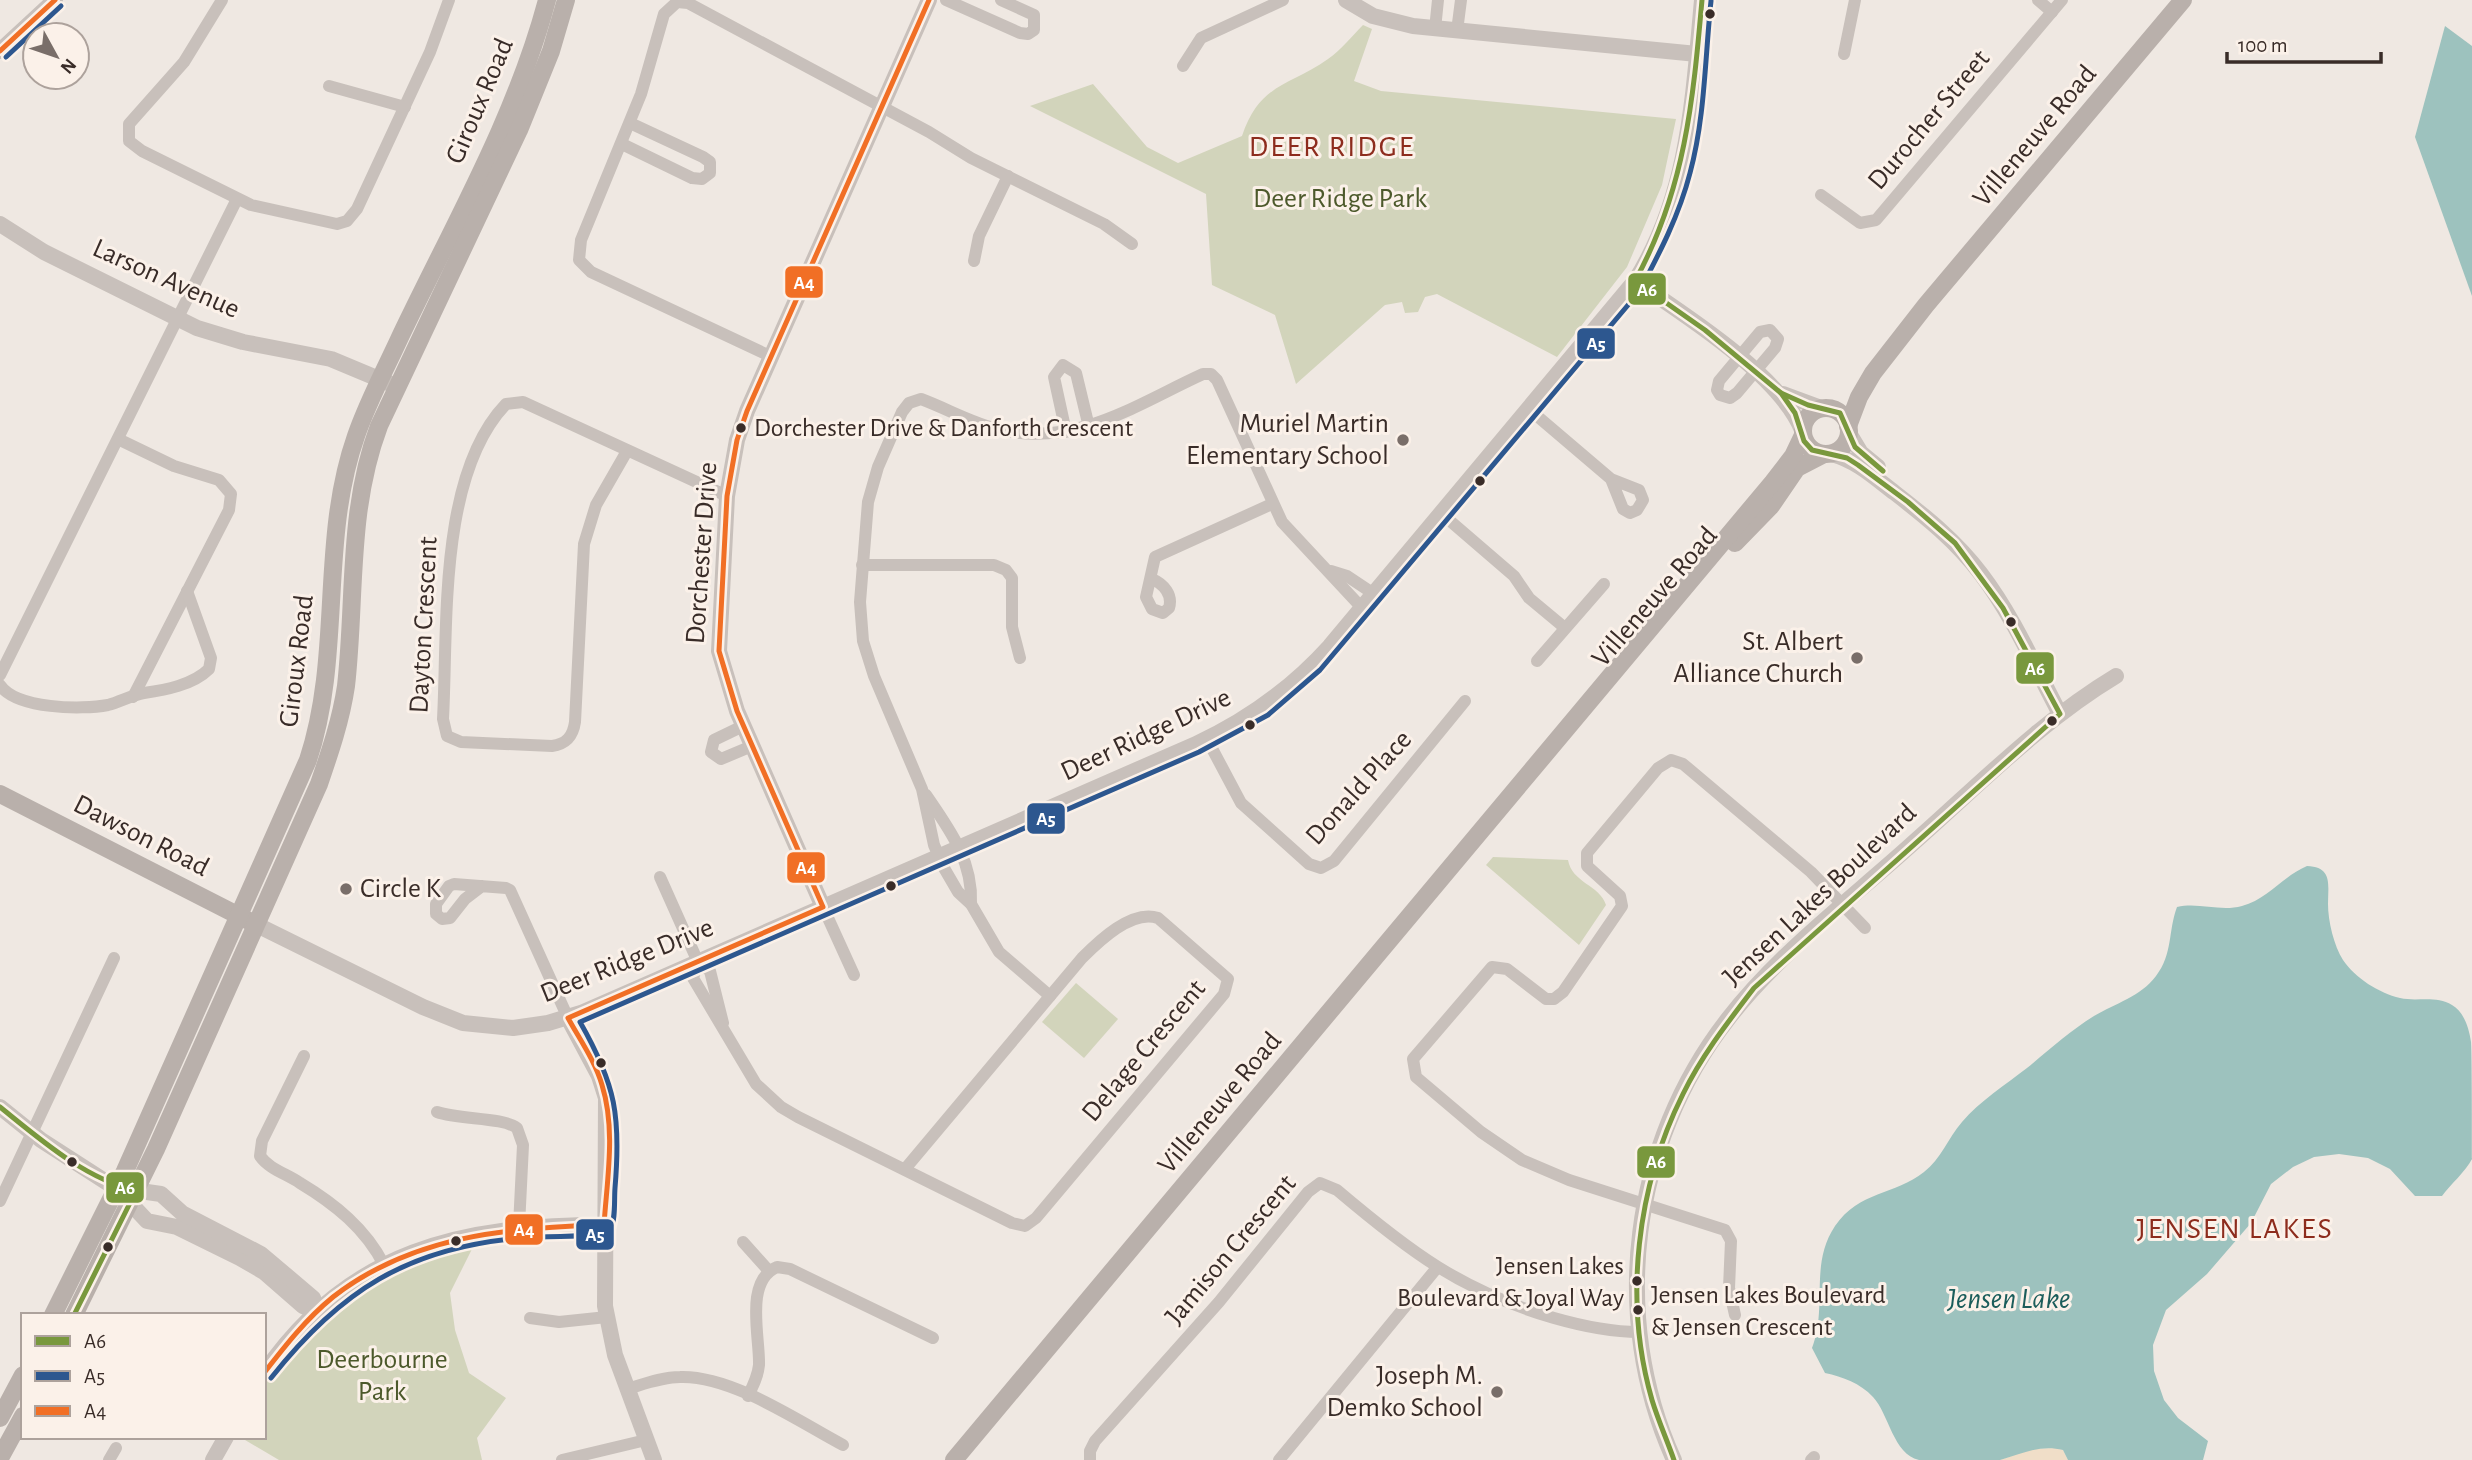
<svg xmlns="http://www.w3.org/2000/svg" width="2472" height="1460" font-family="'Alegreya Sans',sans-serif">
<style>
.green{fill:#d2d4bb}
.sand{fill:#f0dec8}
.water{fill:#9dc2be}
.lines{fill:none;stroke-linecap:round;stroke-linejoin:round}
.minor{stroke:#c8c0bb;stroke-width:12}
.tertiary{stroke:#c8c0bb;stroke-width:16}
.secondary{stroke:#b9b0ab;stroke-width:18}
.bus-1-casing{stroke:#fbf1e9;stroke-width:10}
.bus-2-casing{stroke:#fbf1e9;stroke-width:10}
.bus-3-casing{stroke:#fbf1e9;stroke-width:10}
.bus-1{stroke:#79983d;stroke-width:5}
.bus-2{stroke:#2d578f;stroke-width:5}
.bus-3{stroke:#f16f25;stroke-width:5}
.bus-dot{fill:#392c28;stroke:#fbf1e9;stroke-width:2.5}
.poi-dot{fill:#796e69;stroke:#fbf1e9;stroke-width:2.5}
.labels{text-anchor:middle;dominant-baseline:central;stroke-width:6;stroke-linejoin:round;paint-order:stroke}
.bus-label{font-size:26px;fill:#392c28;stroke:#fbf1e9;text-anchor:start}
.street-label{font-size:28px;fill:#392c28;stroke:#fbf1e9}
.park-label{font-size:28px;fill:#4c592b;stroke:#fbf1e9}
.poi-label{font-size:28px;fill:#392c28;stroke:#fbf1e9;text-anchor:end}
.neighbourhood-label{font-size:30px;letter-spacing:2px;fill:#8d2c1d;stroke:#fbf1e9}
.water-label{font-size:30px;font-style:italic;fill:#1b5d5b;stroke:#fbf1e9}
.line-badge{stroke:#fbf1e9;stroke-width:2.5}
.badge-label{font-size:19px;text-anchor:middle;font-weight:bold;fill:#fff}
</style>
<rect width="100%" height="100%" fill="#efe8e2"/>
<g class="green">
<path d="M1363,25L1372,29L1354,81L1381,91L1676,119L1662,185L1627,267L1557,357L1437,294L1425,297L1418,312L1405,313L1402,302L1385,305L1296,384L1275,315L1212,285L1206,194L1030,106L1093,84L1147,147L1178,163L1242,136C1260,83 1288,87 1328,59C1341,50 1352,36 1363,25Z"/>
<path d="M1493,857L1568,860C1572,883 1600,885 1606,905L1579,945L1486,865Z"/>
<path d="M1076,983L1118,1019L1084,1058L1042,1022Z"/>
<path d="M475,1243L450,1293L455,1330L469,1373L506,1398L477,1438L482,1460H279L240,1437H264C264,1422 262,1404 264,1389C266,1378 278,1366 285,1357C333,1297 400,1258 475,1243Z"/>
</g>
<path class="sand" d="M2055,1448L2063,1450L2068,1460H2000L2030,1449Z"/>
<g class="water">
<path d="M2445,26L2472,46V296L2415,137Z"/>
<path d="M2307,866C2333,867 2328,885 2328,904C2328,921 2334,946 2343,960C2355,978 2379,993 2400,998C2417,1002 2436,995 2452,1005C2464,1012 2469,1028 2471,1042C2472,1054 2472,1149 2472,1159C2466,1171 2450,1185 2442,1196H2415L2390,1169L2368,1158L2339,1154L2314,1157L2293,1167L2271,1184L2251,1223L2207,1274L2166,1310L2153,1345L2154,1371L2164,1400L2178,1418L2208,1441L2203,1460H2068L2063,1450C2040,1444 2022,1454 2000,1460C1989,1460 1930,1460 1919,1460C1893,1454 1889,1414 1873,1397C1860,1383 1843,1377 1825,1373L1812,1348C1828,1307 1809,1265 1835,1226C1859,1191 1895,1195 1924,1172C1941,1159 1948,1138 1962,1122C1980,1101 2005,1085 2027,1068C2049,1050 2070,1031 2094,1016C2116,1003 2140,997 2156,976C2173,954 2168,931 2177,907C2199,902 2220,912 2242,906C2268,899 2283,876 2307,866Z"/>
</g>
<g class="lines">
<g class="minor">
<path d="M222,0L184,62L129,124V141L142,151L251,205L337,224L347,221L357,209L430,52L449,0"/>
<path d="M946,0L1020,33L1028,34L1034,30V15L1001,0"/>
<path d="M2038,0L2052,12"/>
<path d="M1435,29L1438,0"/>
<path d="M1457,31L1461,0"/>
<path d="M1844,54L1855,0"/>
<path d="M1183,66L1201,38L1283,0"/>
<path d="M329,86L405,107"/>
<path d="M622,144L692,178L702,179L710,173V162L703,157L630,123"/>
<path d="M1821,195L1860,223L1876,220L2062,0"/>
<path d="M974,261L979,236L1008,176"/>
<path d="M1770,330L1778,339L1775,348L1737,393L1730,398L1720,395L1717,390L1719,381L1760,332Z"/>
<path d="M772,357L591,272L579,260L581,240L641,94L664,14L677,2L688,3L929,132L971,158L1104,224L1132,244"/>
<path d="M1530,410L1611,479L1639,490L1643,500L1637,510L1630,513L1623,509L1611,479"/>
<path d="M1066,432L1054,377L1063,365L1076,373L1089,427"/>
<path d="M118,439L174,466L219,480L231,494L229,510L133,697"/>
<path d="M627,451L596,505L584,544L575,722C573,736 567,744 552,746L461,742L447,736L443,719C448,626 438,475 506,404L523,402L727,496"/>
<path d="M1442,514L1514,576L1529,598L1565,628"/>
<path d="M862,565H994L1006,570L1012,578V627L1020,658"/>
<path d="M1331,571L1347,576L1374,594"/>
<path d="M1152,579C1164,584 1173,595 1169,608L1163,613L1152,609L1146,597L1155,557L1272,504"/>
<path d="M1537,661L1604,584"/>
<path d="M0,675L237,199"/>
<path d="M0,685C16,709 82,710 108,705C120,702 132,695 144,693C165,690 193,685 209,669L211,658L187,591"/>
<path d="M743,726L714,740L711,752L721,759L752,746"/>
<path d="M1207,739L1241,803L1309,864L1321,868L1334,861L1465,701"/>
<path d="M926,795C950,830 973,861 971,904"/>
<path d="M660,877L698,962"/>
<path d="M482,886L465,899L450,918L442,919L436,914V904L449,886L454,884L506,888L510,890L568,1018"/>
<path d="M823,907L854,975"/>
<path d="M698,962L693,978L756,1084L781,1107L798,1117L1012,1223L1025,1226L1036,1218L1224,994L1228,979L1158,918C1132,909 1099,941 1082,958L905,1169"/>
<path d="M698,962L710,971L723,1023"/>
<path d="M1050,996L999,952L971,904L958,892L944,868L934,845L922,789L874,676L863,641L860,602L868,502L878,467L902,412L909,403L921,399C948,409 973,424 1001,430C1077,447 1137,404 1203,374H1211L1217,380L1282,522L1362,608"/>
<path d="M304,1056L262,1141L260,1156C269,1169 287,1174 300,1183C335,1204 366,1229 384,1265"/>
<path d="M437,1112C460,1120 502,1117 517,1128L523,1145L519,1226"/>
<path d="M0,1201L114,958"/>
<path d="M743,1242L769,1271"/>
<path d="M1735,1315L1729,1288L1731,1241L1725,1230L1569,1180L1522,1160L1481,1132L1416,1077L1413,1059L1492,967L1507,969L1546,999H1554L1563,992L1622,906L1620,896L1587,866V853L1658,768L1671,760L1683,764L1811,872L1865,928"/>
<path d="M530,1318L559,1322L607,1317"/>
<path d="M627,1389C644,1384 662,1377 680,1377C731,1375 798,1421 843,1445"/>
<path d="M748,1396C753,1386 758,1376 759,1365C760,1337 744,1281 777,1267L790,1269L933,1338"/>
<path d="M109,1460L116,1448"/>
<path d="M562,1460L646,1440"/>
<path d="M1090,1460V1451L1095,1441L1219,1302L1308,1192L1320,1183L1337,1190C1409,1251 1461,1291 1554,1318C1582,1326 1609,1332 1639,1332"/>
<path d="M1279,1460L1436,1269"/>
<path d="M1811,1460L1814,1457"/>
</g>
<g class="tertiary">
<path d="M1346,0L1373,16L1413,26L1697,54"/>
<path d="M0,51L55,0"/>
<path d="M0,224L44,252L197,328L243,342L331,359L398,387"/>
<path d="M1635,281C1685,315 1780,375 1802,430"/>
<path d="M1783,394L1821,408"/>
<path d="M1849,433L1861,453L1878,467"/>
<path d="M1832,454C1857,461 1874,477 1895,493C1926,517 1956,541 1981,574C2013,616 2035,667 2060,714"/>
<path d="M823,907L737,711L719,651L727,496L737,440L747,411L929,0"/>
<path d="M257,925L423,1007L463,1023L513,1028L548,1023L581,1013L1196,744C1248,720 1291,689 1330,646L1635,281C1689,195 1693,98 1702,0"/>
<path d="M568,1018L599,1076L606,1098L605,1306L615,1355L654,1460"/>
<path d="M0,1107L41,1140L117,1189L147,1221L177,1227L240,1258L264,1272L303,1306L318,1312"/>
<path d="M126,1189L161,1194L182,1213L261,1254L313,1298L318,1312"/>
<path d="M264,1373C349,1249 463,1225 604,1225"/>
<path d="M213,1460L226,1437"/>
<path d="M1674,1460C1609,1317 1631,1143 1728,1019C1779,953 1850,900 1912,844C1978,786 2041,721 2116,676"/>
</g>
<g class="secondary">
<circle cx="1826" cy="431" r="23"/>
<path d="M1848,426L1859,397L1873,373L1926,305L2183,0"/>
<path d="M1735,543L1771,506L1797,468L1824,454"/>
<path d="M0,794L249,921"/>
<path d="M53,1315L125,1171L308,760C343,654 319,541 356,436C368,401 386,368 401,335C453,226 516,117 547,0"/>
<path d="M74,1315L156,1149L319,784C330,752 341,720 346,686C356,598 347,511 379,426L519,130L551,51L566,0"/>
<path d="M0,1418L23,1375"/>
<path d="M0,1458L23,1416"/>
<path d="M954,1460L1773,482L1793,456L1803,435"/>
</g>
<g class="bus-1-casing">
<g id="bus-1">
<path d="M1781,393L1808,405L1840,413L1855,447L1883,471"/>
<path d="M0,1107C41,1140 84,1178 136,1191L74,1315"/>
<path d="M1674,1460C1667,1440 1658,1420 1652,1400C1623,1300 1637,1186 1683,1094C1702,1055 1728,1022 1754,988L2060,714L2003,608L1955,543L1908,502L1858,465L1847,458L1812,450L1804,441L1795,413L1781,393L1705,330L1635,281C1685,190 1693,101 1702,0"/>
</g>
</g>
<g class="bus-2-casing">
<g id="bus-2">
<path d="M6,57L61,6"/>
<path d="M271,1378C340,1291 407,1248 520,1238C538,1236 598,1238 610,1231C616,1219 614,1201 615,1188C621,1117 616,1085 580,1022L1199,752L1268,715L1320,670L1639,292C1659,254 1679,216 1690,173C1705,118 1705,57 1711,1"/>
</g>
</g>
<g class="bus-3-casing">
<g id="bus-3">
<path d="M0,51L55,0"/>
<path d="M264,1373C285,1346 306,1319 333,1297C411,1236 509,1227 604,1225C607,1179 616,1130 602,1085C595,1061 580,1040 568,1018L823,907L737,711L719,651L727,496L737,440L747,411L929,0"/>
</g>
</g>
<use href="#bus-1" class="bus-1"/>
<use href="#bus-2" class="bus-2"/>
<use href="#bus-3" class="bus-3"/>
</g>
<g class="bus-dot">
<circle cx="1710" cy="14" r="6"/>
<circle cx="741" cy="428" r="6"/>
<circle cx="1480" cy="481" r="6"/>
<circle cx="2011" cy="622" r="6"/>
<circle cx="2052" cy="721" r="6"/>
<circle cx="1250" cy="725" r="6"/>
<circle cx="891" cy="886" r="6"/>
<circle cx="601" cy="1063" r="6"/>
<circle cx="72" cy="1162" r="6"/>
<circle cx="456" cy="1241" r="6"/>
<circle cx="108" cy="1247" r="6"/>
<circle cx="1637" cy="1281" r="6"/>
<circle cx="1638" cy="1310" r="6"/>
</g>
<g class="poi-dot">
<circle cx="1403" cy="440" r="7"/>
<circle cx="1857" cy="658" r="7"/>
<circle cx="346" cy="889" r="7"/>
<circle cx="1497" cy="1392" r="7"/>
</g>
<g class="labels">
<g class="bus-label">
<text x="754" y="428">Dorchester Drive &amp; Danforth Crescent</text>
<text x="1624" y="1266" text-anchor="end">Jensen Lakes<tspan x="1624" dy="32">Boulevard &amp; Joyal Way</tspan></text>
<text x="1651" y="1295">Jensen Lakes Boulevard<tspan x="1651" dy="32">&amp; Jensen Crescent</tspan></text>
</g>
<g class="street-label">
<text transform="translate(480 101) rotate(-67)">Giroux Road</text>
<text transform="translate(1929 120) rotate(-50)">Durocher Street</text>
<text transform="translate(2035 136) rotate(-50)">Villeneuve Road</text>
<text transform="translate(166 279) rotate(24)">Larson Avenue</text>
<text transform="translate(702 553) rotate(-86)">Dorchester Drive</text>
<text transform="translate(1655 597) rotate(-49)">Villeneuve Road</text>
<text transform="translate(424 625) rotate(-87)">Dayton Crescent</text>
<text transform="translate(297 661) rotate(-83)">Giroux Road</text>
<text transform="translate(1146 735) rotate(-25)">Deer Ridge Drive</text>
<text transform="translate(1359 788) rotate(-48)">Donald Place</text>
<text transform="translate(141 836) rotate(27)">Dawson Road</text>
<text transform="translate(1820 895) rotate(-43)">Jensen Lakes Boulevard</text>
<text transform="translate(627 961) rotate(-22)">Deer Ridge Drive</text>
<text transform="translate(1144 1051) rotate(-50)">Delage Crescent</text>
<text transform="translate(1220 1103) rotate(-50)">Villeneuve Road</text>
<text transform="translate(1231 1250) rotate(-50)">Jamison Crescent</text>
</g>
<g class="park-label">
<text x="1340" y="199">Deer Ridge Park</text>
<text x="382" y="1360">Deerbourne<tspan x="382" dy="32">Park</tspan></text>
</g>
<g class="poi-label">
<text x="1389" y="424">Muriel Martin<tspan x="1389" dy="32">Elementary School</tspan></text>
<text x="1843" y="642">St. Albert<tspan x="1843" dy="32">Alliance Church</tspan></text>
<text x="360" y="889" text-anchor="start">Circle K</text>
<text x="1483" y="1376">Joseph M.<tspan x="1483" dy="32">Demko School</tspan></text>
</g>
<g class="neighbourhood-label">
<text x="1332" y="147">DEER RIDGE</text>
<text x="2235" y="1229">JENSEN LAKES</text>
</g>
<g class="water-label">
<text x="2009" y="1299">Jensen Lake</text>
</g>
</g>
<g class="line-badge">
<rect x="784" y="265" width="40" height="34" rx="7" fill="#f16f25"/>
<rect x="1627" y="272" width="40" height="34" rx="7" fill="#79983d"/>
<rect x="1576" y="327" width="40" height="33" rx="7" fill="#2d578f"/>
<rect x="2015" y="651" width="40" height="34" rx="7" fill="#79983d"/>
<rect x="1026" y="802" width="40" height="33" rx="7" fill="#2d578f"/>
<rect x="786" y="851" width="40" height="33" rx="7" fill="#f16f25"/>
<rect x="1636" y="1145" width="40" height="34" rx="7" fill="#79983d"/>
<rect x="105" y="1171" width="40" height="33" rx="7" fill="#79983d"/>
<rect x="504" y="1213" width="40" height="33" rx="7" fill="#f16f25"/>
<rect x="575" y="1218" width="40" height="33" rx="7" fill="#2d578f"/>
</g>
<g class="badge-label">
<text x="804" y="289">A4</text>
<text x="1647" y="296">A6</text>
<text x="1596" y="350">A5</text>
<text x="2035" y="675">A6</text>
<text x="1046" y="825">A5</text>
<text x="806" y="874">A4</text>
<text x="1656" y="1168">A6</text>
<text x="125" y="1194">A6</text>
<text x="524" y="1236">A4</text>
<text x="595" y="1241">A5</text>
</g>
<rect x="21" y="1313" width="245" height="126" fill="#fbf1e9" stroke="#ada29c" stroke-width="2"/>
<rect x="35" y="1336" width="35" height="10" fill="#79983d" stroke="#ada29c" stroke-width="2"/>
<text x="84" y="1348" font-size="21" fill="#392c28">A6</text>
<rect x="35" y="1371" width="35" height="10" fill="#2d578f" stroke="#ada29c" stroke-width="2"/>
<text x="84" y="1383" font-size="21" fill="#392c28">A5</text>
<rect x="35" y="1406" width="35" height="10" fill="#f16f25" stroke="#ada29c" stroke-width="2"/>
<text x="84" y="1418" font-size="21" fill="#392c28">A4</text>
<g transform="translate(56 56) rotate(130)"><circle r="33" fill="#fbf1e9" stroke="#ada29c" stroke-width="2"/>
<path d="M0-5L12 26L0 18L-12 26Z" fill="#796e69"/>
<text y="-10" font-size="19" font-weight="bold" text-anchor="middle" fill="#392c28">N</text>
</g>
<path d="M2227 52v10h154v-10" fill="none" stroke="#392c28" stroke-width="3.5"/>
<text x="2238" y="52" font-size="21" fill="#392c28" stroke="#fbf1e9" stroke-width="5" paint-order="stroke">100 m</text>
</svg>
